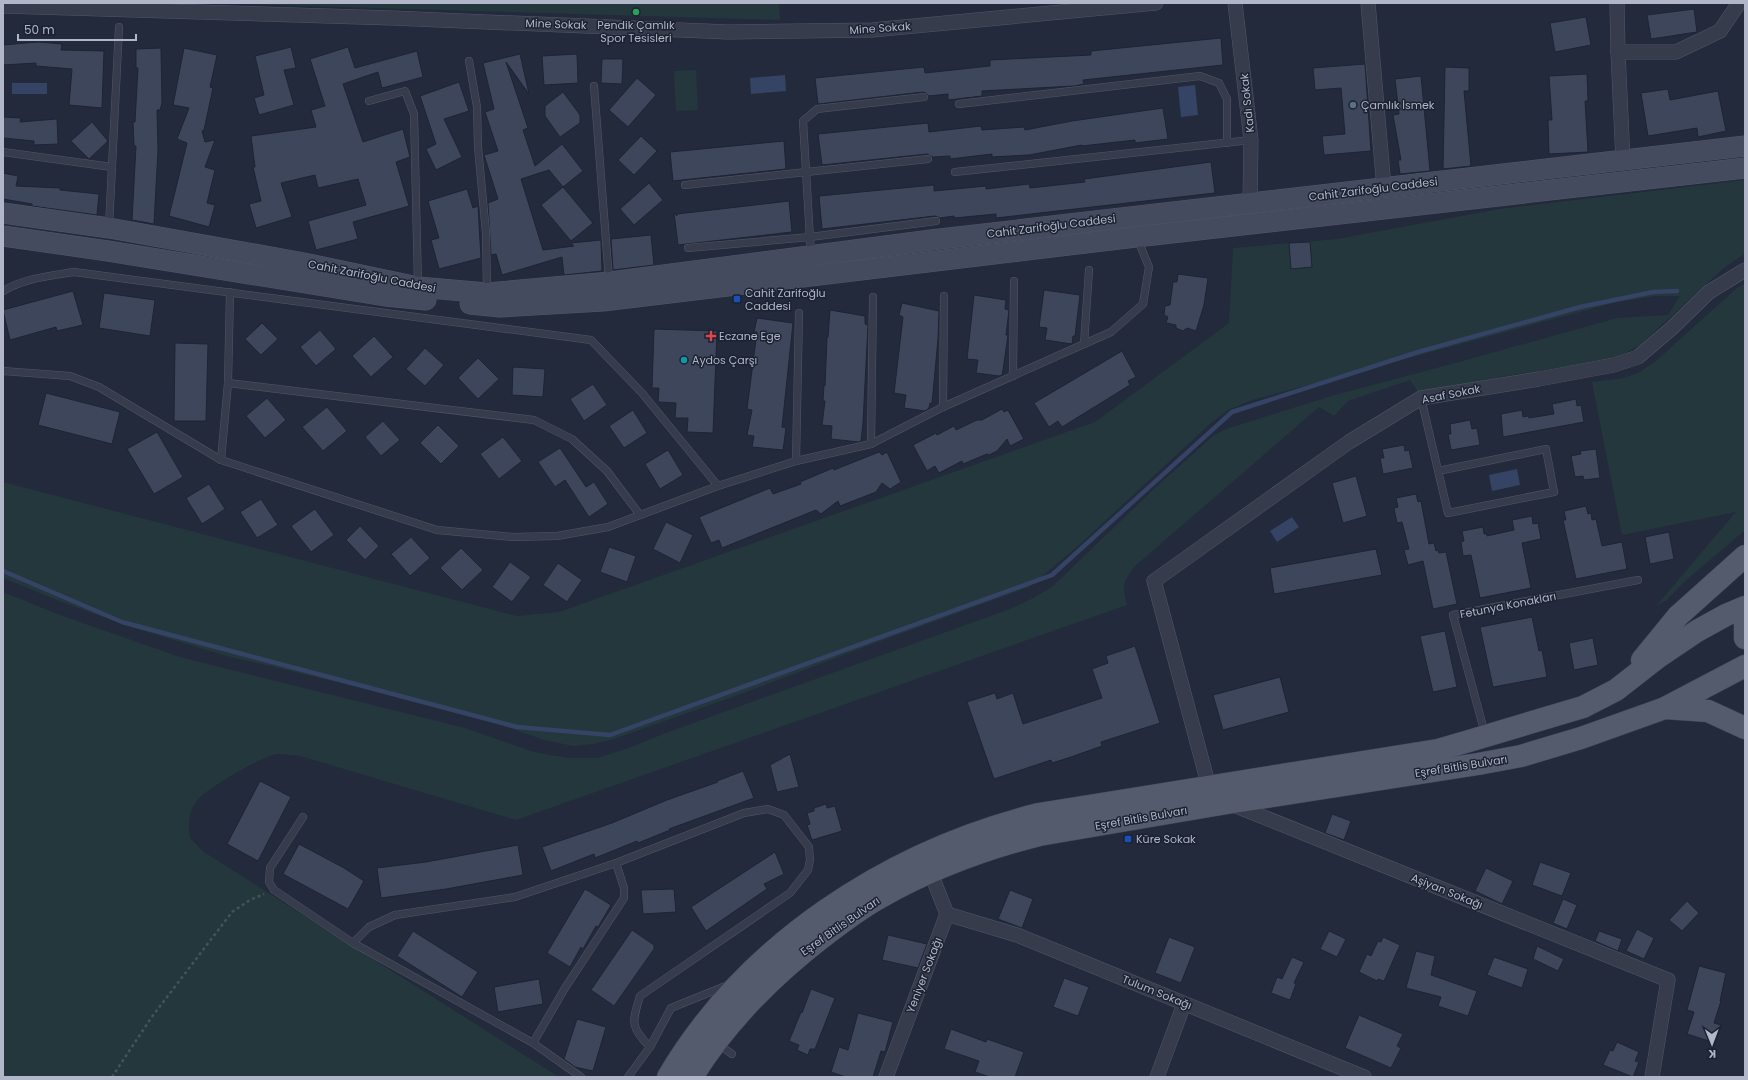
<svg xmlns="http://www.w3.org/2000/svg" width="1748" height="1080" font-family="Poppins,sans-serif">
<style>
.green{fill:#24373d}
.water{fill:#354364}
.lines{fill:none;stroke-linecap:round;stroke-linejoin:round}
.stream{stroke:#354364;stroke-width:4.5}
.building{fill:#3e465c;stroke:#1d2433}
.lane-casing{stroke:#515767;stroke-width:8}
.street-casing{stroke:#515767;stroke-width:15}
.secondary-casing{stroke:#515767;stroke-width:21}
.primary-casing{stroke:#3f4655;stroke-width:23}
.path{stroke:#42545a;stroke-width:2.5;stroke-dasharray:3 3;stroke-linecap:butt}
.lane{stroke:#363c4c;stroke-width:7}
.street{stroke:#363c4c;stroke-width:14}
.secondary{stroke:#444b5f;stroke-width:20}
.primary{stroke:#545b6c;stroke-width:22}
.leisure-dot{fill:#2e9e5b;stroke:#1b2231;stroke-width:1.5}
.service-dot{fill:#5c6f8a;stroke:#1b2231;stroke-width:1.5}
.transit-dot{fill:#1a4fb4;stroke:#1b2231;stroke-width:1.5}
.health-dot{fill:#e0444e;stroke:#1b2231;stroke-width:1.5}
.culture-dot{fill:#0f9aa8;stroke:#1b2231;stroke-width:1.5}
.labels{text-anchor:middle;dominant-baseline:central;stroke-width:3;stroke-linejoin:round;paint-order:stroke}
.street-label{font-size:11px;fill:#b1b7c8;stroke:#1b2231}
.poi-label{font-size:11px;fill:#b1b7c8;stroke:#1b2231;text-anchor:start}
</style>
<rect width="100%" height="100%" fill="#222a3c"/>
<g class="green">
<path d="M206,3H779L780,20Z"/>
<path d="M696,70L698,110L676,111L674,71Z"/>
<path d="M1745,180V254L1725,267L1640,345L1623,354L1603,361L1500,377L1419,394L1410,380L1348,401L1334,416L1319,407L1134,567C1123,583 1122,585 1127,605L516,820L300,756C293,755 285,754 278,754C264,755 203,790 196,802C188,814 188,825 190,838L204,852L559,1077H3V592L60,615L180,657L465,728L534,752L569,758H597L626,749L663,734L1010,609L1033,598L1052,587L1156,487L1213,436L1226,429L1331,396L1459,362L1617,318L1668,315L1680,296H1656L1617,302L1252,400L1228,410L1211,423L1077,547L1029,587L867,646L744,693L614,739L593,744L573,746L544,740L463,712L223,655L131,627L59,601L3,578V482L517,616L559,612L1095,422L1229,323L1233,248L1337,239L1499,209Z"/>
<path d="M1745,284V530L1683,583L1667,600L1656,606L1736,512L1622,535L1592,382L1624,378L1640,372L1657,360L1738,287Z"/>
</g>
<g class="water">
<path d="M785,75L786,91L751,94L750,78Z"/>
<rect x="12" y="83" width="35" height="11"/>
<path d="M1195,85L1198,115L1181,117L1178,87Z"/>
<path d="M1517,469L1520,485L1492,491L1489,475Z"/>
<path d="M1292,517L1299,527L1277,542L1270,531Z"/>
</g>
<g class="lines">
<path class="stream" d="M3,571L122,622L517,727L610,735L1052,575L1232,412L1418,352L1580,307L1653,292L1677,291"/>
</g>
<g class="building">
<path d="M1694,9L1697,32L1651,39L1647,15Z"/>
<path d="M1586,17L1591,45L1555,52L1550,23Z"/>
<path d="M1221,38L1223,65L1083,80L1084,84L1074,86L982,91V96L948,100V94L929,96L926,93L923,92L818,104L815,78L924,67L925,73L990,66V60L1091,55V51Z"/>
<path d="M38,42L62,44L61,50L104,51L102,108L69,105L72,69L36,66V63L3,65V45Z"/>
<path d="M291,47L296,68L284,70L294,105L259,115L254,98L264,95L255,56Z"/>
<path d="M348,47L355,68L417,51L423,77L382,88L378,72L343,84L363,142L403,129L410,157L396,162L409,206L353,222L358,239L316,250L308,221L366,205L358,179L318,188L315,175L281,183L292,217L256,228L249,204L261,201L253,167H255L251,136L316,127L311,110L325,106L310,59Z"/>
<path d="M161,48L162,103L160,110H157L158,150L154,224L132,220L136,146H134L133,122H135L138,68H136V49Z"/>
<path d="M184,48L217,55L210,87L213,88L204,130L202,131L205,142L215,140L205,167L215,170L207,203L215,205L209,227L169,216L187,143L177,139L189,108L173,105Z"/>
<path d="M520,54L529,94L506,62L528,128L523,130L535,166L562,144L583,171L563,187L549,170L521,179L543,250L574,246L571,243L601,240L602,271L564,275L562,257L502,275L496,254L491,255L488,203L498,199L484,155L498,151L485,112L494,109L483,63Z"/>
<path d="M577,54L578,83L544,85L542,56Z"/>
<path d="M602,59H623L622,84L601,83Z"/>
<path d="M1365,64L1371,151L1324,155L1322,136L1345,134L1341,88L1315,90L1313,68Z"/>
<path d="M1445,67L1469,68V91H1464L1471,166L1443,169Z"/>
<path d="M1587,74L1588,101H1585L1588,152L1549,154L1548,120H1552L1549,76Z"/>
<path d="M1421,76L1430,171L1400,174L1398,160H1401L1393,115L1399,114L1395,79Z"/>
<path d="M637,78L656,95L628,127L609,110Z"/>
<path d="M459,82L469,111L444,119L462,157L436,170L426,149L436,144L420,96Z"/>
<path d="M1668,89L1670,100L1718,91L1726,131L1698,137L1697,128L1648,136L1641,93Z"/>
<path d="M563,92L580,115V123L560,137L545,116V106Z"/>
<path d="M1163,108L1168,139L1135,143V140L1082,146V145L1029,155L992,157V154L950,159V156L933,157L927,154L822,165L818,134L928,123L929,132L981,126L982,130L1024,127L1025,130L1072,121Z"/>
<path d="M3,117L21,118L20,122L57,119L58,144L34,145V141L3,138Z"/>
<path d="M92,122L108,141L89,159L71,141Z"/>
<path d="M641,136L657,151L634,175L618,160Z"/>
<path d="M784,141L786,169L673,181L670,152Z"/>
<path d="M1211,162L1215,193L996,218V214L954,218V216L940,218L935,216L822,229L819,196L934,185V191L986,186V189L1029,184L1030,188L1085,182L1084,179Z"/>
<path d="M3,173L18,176L16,186L60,188V190L99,194L97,215L32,206V204L3,199Z"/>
<path d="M649,183L663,200L634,225L620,209Z"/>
<path d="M563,187L593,223L571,241L541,205Z"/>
<path d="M467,189L473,208L478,206L481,258L439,269L431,240L439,238L428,201Z"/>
<path d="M789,201L792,232L678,245L674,213L677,216V214Z"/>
<path d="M651,235L654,265L613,270L611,239Z"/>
<path d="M1310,242L1312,267L1291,269L1289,243Z"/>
<path d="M1178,274L1208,278L1204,305L1196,331L1187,328L1183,331L1176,328V325L1166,323L1168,317L1164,315L1165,306L1170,305L1173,282H1177Z"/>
<path d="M1044,290L1080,295L1075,336H1073L1072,344L1045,340L1047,328L1039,327Z"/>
<path d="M73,291L83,325L57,331L56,327L10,340L3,310Z"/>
<path d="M104,293L155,300L150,336L99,328Z"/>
<path d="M974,295L1006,300L1005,309L1009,310L1006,335H1008L1003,370L1002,375L999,376L976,373L978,360L967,359Z"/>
<path d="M902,303L939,311L938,339L932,404L930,403L929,408L925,411L904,408L906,395L894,393L903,317L899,315Z"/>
<path d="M830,310L865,316V324L868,325L863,423L861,441L859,442L831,439L832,426L822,425L825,401H823L824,385L825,386L827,337H828Z"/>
<path d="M757,318L793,323L782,427L786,428L783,450L752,447L754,436L747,435L752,410L747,409L757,332H754Z"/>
<path d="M262,323L278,339L261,355L245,339Z"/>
<path d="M654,329L717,331L713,433L687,432L688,418H675L676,403L658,402L659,388H652Z"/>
<path d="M320,330L336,349L316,366L300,347Z"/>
<path d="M374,336L393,357L371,377L352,356Z"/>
<path d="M175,343L208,344L206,421H174Z"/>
<path d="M425,348L444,365L425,386L406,369Z"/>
<path d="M1122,351L1136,377L1128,381L1130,385L1062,427L1058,421L1049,427L1034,403Z"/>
<path d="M478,358L499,379L478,399L458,378Z"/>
<path d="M513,367L545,369L543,397L512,395Z"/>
<path d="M593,384L607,405L584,421L570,399Z"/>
<path d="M46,393L120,412L112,444L38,425Z"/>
<path d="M267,398L286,420L265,438L246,416Z"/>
<path d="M1576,399L1577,406L1581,405L1584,422L1503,437L1501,414L1522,410L1523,417L1528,416L1529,418L1554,414L1552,404Z"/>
<path d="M327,407L347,431L323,451L302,427Z"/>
<path d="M1002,409L1004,412L1008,410L1024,439L1010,446L1007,439L997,451L989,455L987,454L963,464L962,461L939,473L935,466L927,471L913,445L936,433L937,435L954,426L956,430L977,420H982Z"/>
<path d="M633,410L647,433L624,448L609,426Z"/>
<path d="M1470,420L1472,429L1477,428L1480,445L1451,450L1448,434H1451L1450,424Z"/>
<path d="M383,421L400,440L381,456L365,437Z"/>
<path d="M438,425L459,446L441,464L420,443Z"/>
<path d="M157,432L183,477L154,494L127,449Z"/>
<path d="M503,437L522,461L499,479L480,454Z"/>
<path d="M1404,445L1405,451L1409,450L1413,468L1383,474L1380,458H1384L1382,449Z"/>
<path d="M560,448L586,487L594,482L608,504L589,517L565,480L555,487L538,462Z"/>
<path d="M1596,449L1600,478L1584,480L1583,476L1575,477L1571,456L1581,454L1580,451Z"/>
<path d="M668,450L683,475L660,489L645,464Z"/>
<path d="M879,452L882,455L887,452L901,482L890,489L882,483L876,492L840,506L838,501L821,514L816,510L722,548L719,540L711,543L699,517L770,488L773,494L801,484L800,482L833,468L834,470Z"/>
<path d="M1356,476L1367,516L1343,523L1332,483Z"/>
<path d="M209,484L225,509L202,524L186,498Z"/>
<path d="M1416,494L1418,502L1421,501L1429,544L1434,543L1436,551L1438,550L1439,553L1446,552L1457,604L1433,609L1423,561L1408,565L1404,550L1409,549L1402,522L1397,523L1394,508L1398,507L1396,498Z"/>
<path d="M261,499L278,525L257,538L240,512Z"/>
<path d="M1586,506L1588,514L1591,513L1592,520L1596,519L1602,546L1622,542L1627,569L1576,579L1563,520H1566L1564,511Z"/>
<path d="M315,509L334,535L311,552L291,526Z"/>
<path d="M1532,516L1533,524L1538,523L1541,539L1522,543L1531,588L1480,598L1471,555L1463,556L1461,542L1464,541L1462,531L1483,527L1484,534H1487V536L1514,530L1512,520Z"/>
<path d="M666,522L693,535L680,563L653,549Z"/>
<path d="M360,526L379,546L365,560L346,540Z"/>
<path d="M1669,532L1674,559L1650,564L1645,537Z"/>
<path d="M411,537L430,558L410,576L391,554Z"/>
<path d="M609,547L636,556L627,582L600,572Z"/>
<path d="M461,548L483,570L462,590L440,568Z"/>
<path d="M1376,549L1382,575L1274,594L1270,568Z"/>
<path d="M510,562L531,577L512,602L492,587Z"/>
<path d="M558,563L582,580L567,602L543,585Z"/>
<path d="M1532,617L1539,651L1542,650L1547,677L1493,687L1480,627Z"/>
<path d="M1445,631L1457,687L1433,692L1420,636Z"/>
<path d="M1593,638L1598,665L1574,670L1569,643Z"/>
<path d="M1135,646L1160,723L1101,742L1102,746L1068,758L1052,763L1051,760L994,779L967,702L995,693L997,699L1013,693L1023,724L1102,698L1092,669L1108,663L1106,656Z"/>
<path d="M1280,677L1289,712L1223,730L1213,695Z"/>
<path d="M790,754L799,787L777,792L770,765Z"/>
<path d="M743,771L754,798L669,829L670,830L638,843L637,841L595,858L594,854L551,871L542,847L612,823L667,800L718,782L717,781Z"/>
<path d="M260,781L291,797L258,861L227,844Z"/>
<path d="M826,804L827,808L835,806L842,831L812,840L807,825L810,824L807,813L814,811V808Z"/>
<path d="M1332,814L1351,821L1344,840L1325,833Z"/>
<path d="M299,844L344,868L364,881L348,909L283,874Z"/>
<path d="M518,845L523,875L446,889L381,898L377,868L426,862Z"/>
<path d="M775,852L784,874L764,884L767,889L706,931L691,907Z"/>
<path d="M1540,862L1571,873L1562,896L1532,885Z"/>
<path d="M1486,868L1513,881L1502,904L1475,891Z"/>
<path d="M585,889L611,905L598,927L596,926L583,949L581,947L570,967L547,953Z"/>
<path d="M674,889L676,912L643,914L641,890Z"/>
<path d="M1010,890L1033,899L1022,928L998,919Z"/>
<path d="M1563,899L1577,905L1567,929L1553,923Z"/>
<path d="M1687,901L1699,913L1682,931L1669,920Z"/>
<path d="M1637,929L1654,938L1644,959L1626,951Z"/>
<path d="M632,930L654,945V949L614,1006L591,990Z"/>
<path d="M413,931L478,972L462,997L397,956Z"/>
<path d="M1329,931L1346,939L1337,957L1320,949Z"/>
<path d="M1599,931L1622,939L1618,951L1595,941Z"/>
<path d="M888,935L927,944L918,968L882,960Z"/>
<path d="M1169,937L1195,947L1181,983L1155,973Z"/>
<path d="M1383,937L1400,945L1384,981L1378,979L1377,981L1359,972L1367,954L1371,956L1378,941L1381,942Z"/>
<path d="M1537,946L1564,959L1558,971L1533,959Z"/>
<path d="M1416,951L1435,956L1431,975L1477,991L1468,1016L1438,1006L1441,997L1406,988Z"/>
<path d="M1292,957L1304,962L1294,983L1296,984L1290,1000L1271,993L1277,977L1282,979Z"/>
<path d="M1494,957L1528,969L1522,988L1487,975Z"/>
<path d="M1699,966L1726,973L1720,1001H1721L1714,1023L1721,1025L1715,1043L1687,1034L1694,1012L1687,1010Z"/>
<path d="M1064,978L1089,987L1078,1016L1053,1007Z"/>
<path d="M539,979L543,1004L498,1012L494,987Z"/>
<path d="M811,989L835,998L815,1049H810L808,1055L797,1050L799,1045L789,1041L801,1012L802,1013Z"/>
<path d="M858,1013L893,1022L885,1052L881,1051L873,1077H846L831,1072L839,1047L848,1050Z"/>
<path d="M1359,1015L1403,1034L1397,1046L1401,1048L1391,1068L1345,1048Z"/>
<path d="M577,1019L606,1027L593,1071L575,1067L564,1059Z"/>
<path d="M951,1029L986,1042L987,1039L1024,1052L1015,1077H990L975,1072L979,1061L944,1049Z"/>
<path d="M1617,1042L1639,1052L1635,1061L1639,1062L1633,1077L1603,1065L1610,1050L1613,1051Z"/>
</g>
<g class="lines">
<g class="lane-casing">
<g id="lane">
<path d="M469,61L477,107L478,147L486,233L487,291"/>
<path d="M594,86L609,280"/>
<path d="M369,101L405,91L414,114L418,285"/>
<path d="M959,104L1200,76L1219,83L1227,99V143"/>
<path d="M3,152L112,167"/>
<path d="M955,172L1251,140"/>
<path d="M685,185L928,159"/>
<path d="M109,226L119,27"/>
<path d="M688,248L810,237L936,221"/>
<path d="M811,255L803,121L817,109L924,97"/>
<path d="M3,291C24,278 50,276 74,272L591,340L642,393L718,486"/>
<path d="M1084,344L1089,270"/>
<path d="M3,371L70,376L99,387L221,460L437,530L513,537L557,536L608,527L718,486L796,461L871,444L943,407L1111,332L1143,304L1149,267L1137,238"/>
<path d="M1013,376L1014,281"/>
<path d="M228,383L534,420L572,439L607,471L640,515"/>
<path d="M1421,398L1448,513L1554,492L1546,449L1438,471"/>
<path d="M943,407L944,296"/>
<path d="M871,444L873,297"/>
<path d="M221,460L228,383L230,292"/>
<path d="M796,461L799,313"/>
<path d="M1485,734L1453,615L1638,580"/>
<path d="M303,817L270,868L269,882L274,890L353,943L533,1043L581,1077"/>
<path d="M353,943L369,927L395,915L515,897L616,863L744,813L768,809L784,815L809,847L810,860L808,870L790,893L640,996C632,1022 630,1027 650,1047"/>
<path d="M533,1043L565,988L624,898V888L616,863"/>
<path d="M718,1044L732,1054"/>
<path d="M628,1077L650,1047L671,1008L728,985"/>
</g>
</g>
<g class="street-casing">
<g id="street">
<path d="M1235,3L1251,140L1250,203"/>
<path d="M1368,3L1384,188"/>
<path d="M1617,3L1618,52L1623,161"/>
<path d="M3,6L392,18L728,32L872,30L1156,3"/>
<path d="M1618,52H1676L1720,31L1739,3"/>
<path d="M1209,787L1154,581L1349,442L1421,398L1539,379L1614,365L1638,357L1672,328L1709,292L1745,270"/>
<path d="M1231,804L1668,980L1652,1077"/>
<path d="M947,914L1017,935L1364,1077"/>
<path d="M886,1077L947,914L928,866"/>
<path d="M1157,1077L1184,1004"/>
</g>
</g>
<g class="secondary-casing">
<g id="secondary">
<path d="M3,213L109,228L304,263L418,287L487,293L610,282L931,240L1745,146"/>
<path d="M3,236L108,251L385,296L426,300"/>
<path d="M470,304L500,307L603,301L1136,237L1745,168"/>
</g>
</g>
<g class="primary-casing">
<g id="primary">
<path d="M1745,625V638"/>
<path d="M1642,660L1678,616L1745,556"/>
<path d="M1665,708L1708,711L1745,728"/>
<path d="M668,1077C747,943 890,851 1039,814L1438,750L1469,741L1583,707L1616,690L1657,658L1697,631L1726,615L1745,607"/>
<path d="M692,1077C726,1022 772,976 824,936C841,923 859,909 879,898C928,870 984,849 1039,835L1227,803L1478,764L1521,756L1581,738L1665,708L1745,666"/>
</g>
</g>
<path class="path" d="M112,1077L151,1018L232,912L250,900L264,894"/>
<use href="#lane" class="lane"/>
<use href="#street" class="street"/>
<use href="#secondary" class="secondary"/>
<use href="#primary" class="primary"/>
</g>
<circle class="leisure-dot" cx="636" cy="12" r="4"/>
<circle class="service-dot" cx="1353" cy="105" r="4"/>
<g class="transit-dot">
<rect x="733" y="295" width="8" height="8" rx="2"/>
<rect x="1124" y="835" width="8" height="8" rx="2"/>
</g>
<path class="health-dot" d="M709 330h4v4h4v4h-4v4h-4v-4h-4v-4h4z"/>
<circle class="culture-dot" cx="684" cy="360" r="4"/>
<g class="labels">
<g class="street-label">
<text transform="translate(556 24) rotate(2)">Mine Sokak</text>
<text transform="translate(880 28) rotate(-4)">Mine Sokak</text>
<text transform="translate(1247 103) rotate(-96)">Kadı Sokak</text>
<text transform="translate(1373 189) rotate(-7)">Cahit Zarifoğlu Caddesi</text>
<text transform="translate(1051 226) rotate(-7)">Cahit Zarifoğlu Caddesi</text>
<text transform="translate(372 276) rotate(11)">Cahit Zarifoğlu Caddesi</text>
<text transform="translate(1451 394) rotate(-11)">Asaf Sokak</text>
<text transform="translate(1508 605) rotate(-11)">Fetunya Konakları</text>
<text transform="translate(1461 766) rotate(-9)">Eşref Bitlis Bulvarı</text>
<text transform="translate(1141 818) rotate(-10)">Eşref Bitlis Bulvarı</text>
<text transform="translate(1447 891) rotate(22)">Aşiyan Sokağı</text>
<text transform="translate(840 926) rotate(-35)">Eşref Bitlis Bulvarı</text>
<text transform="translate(924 975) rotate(-69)">Yeniyer Sokağı</text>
<text transform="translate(1157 992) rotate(22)">Tulum Sokağı</text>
</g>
<g class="poi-label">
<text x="636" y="25" text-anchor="middle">Pendik Çamlık<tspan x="636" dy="13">Spor Tesisleri</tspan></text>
<text x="1361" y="105">Çamlık İsmek</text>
<text x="745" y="293">Cahit Zarifoğlu<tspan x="745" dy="13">Caddesi</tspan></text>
<text x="719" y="336">Eczane Ege</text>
<text x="692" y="360">Aydos Çarşı</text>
<text x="1136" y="839">Küre Sokak</text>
</g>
</g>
<rect width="1748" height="1080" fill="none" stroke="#b1b7c8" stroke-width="8"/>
<g transform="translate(1712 1044) rotate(179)" stroke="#1b2231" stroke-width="3" paint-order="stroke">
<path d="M0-3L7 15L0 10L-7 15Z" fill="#b1b7c8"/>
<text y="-6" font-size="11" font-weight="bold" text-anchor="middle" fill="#b1b7c8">K</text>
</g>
<path d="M18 34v6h118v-6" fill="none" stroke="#b1b7c8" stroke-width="2"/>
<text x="24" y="34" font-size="12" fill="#b1b7c8" stroke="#1b2231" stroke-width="3" paint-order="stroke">50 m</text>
</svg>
